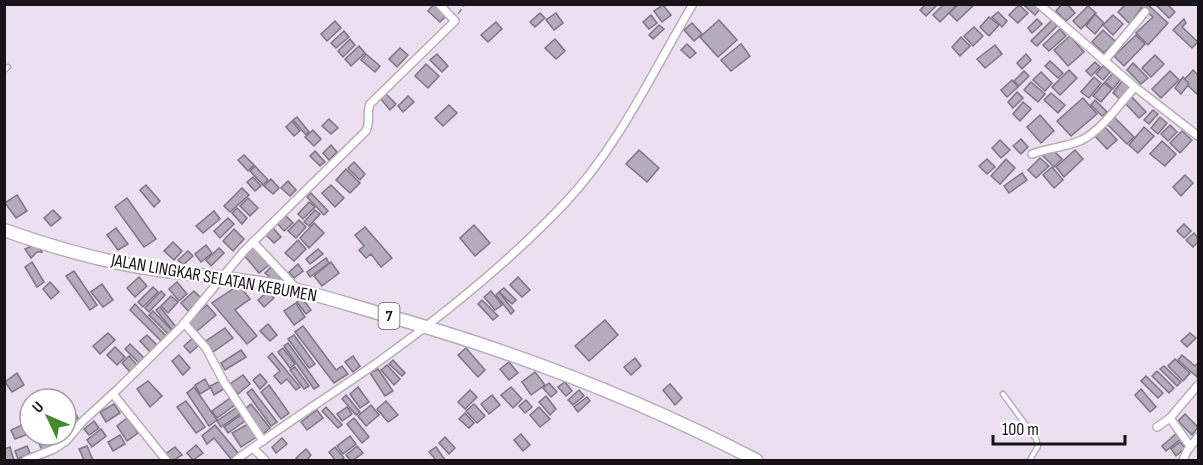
<svg xmlns="http://www.w3.org/2000/svg" width="1203" height="465" font-family="'Sofia Sans Condensed',sans-serif">
<style>
.building{fill:#b6abba;stroke:#7e7483;stroke-width:1.5}
.lines{fill:none;stroke-linecap:round;stroke-linejoin:round}
.lane-casing{stroke:#b7acbb;stroke-width:7}
.street-casing{stroke:#b7acbb;stroke-width:10}
.highway-casing{stroke:#b7acbb;stroke-width:15}
.path{stroke:#8f8692;stroke-width:1.5;stroke-dasharray:6 3;stroke-linecap:butt}
.lane{stroke:#fff;stroke-width:4}
.street{stroke:#fff;stroke-width:7}
.highway{stroke:#fff;stroke-width:12}
.labels{text-anchor:middle;dominant-baseline:central;stroke-width:4.5;stroke-linejoin:round;paint-order:stroke}
.shield{fill:#fff;stroke:#5c595d;stroke-width:1.5}
.shield-label{font-size:16px;font-weight:bold;fill:#161218}
.street-label{font-size:18px;fill:#161218;stroke:#fff}
</style>
<rect width="100%" height="100%" fill="#ebdff0"/>
<g class="building">
<path d="M434,4L446,16L440,22L428,11Z"/>
<path d="M926,4H937V5L926,16L920,10Z"/>
<path d="M944,4H952L955,7L940,22L933,15Z"/>
<path d="M959,4H975L957,21L949,13Z"/>
<path d="M1026,4H1037L1041,8L1035,15L1025,6Z"/>
<path d="M1062,4H1067L1075,13L1066,21L1056,11Z"/>
<path d="M1126,4H1147L1168,23L1148,45L1136,33L1153,17L1141,8L1130,24L1118,12Z"/>
<path d="M1155,4H1167L1175,12L1169,18Z"/>
<path d="M663,5L671,15L662,22L654,11Z"/>
<path d="M1019,5L1028,13L1018,23L1009,15Z"/>
<path d="M1088,6L1096,13L1081,29L1073,21Z"/>
<path d="M998,12L1007,21L1002,27L992,17Z"/>
<path d="M540,13L545,18L535,27L530,22Z"/>
<path d="M556,13L563,23L554,30L546,20Z"/>
<path d="M1095,14L1104,23L1095,34L1086,26Z"/>
<path d="M651,15L657,23L649,29L643,22Z"/>
<path d="M1113,15L1123,24L1113,35L1103,25Z"/>
<path d="M989,17L999,25L989,36L980,27Z"/>
<path d="M1037,19L1042,24L1032,33L1028,28Z"/>
<path d="M1184,19L1186,23L1182,27L1198,42L1192,48L1173,30Z"/>
<path d="M719,20L737,40L718,57L700,37Z"/>
<path d="M1052,20L1057,26L1037,46L1031,41Z"/>
<path d="M335,21L341,28L327,41L321,34Z"/>
<path d="M496,22L502,29L488,42L481,35Z"/>
<path d="M692,23L702,34L694,41L684,30Z"/>
<path d="M659,25L664,29L653,39L649,35Z"/>
<path d="M974,27L983,36L973,46L964,36Z"/>
<path d="M1060,29L1066,36L1049,51L1043,45Z"/>
<path d="M1103,30L1115,41L1104,53L1092,42Z"/>
<path d="M344,31L349,37L336,48L331,43Z"/>
<path d="M1136,35L1145,44L1124,66L1114,56Z"/>
<path d="M1070,36L1084,52L1068,66L1054,50Z"/>
<path d="M961,37L970,46L960,56L952,47Z"/>
<path d="M350,39L355,45L343,57L338,51Z"/>
<path d="M555,39L565,51L556,59L545,48Z"/>
<path d="M687,44L696,53L690,58L681,50Z"/>
<path d="M741,44L750,56L731,71L721,60Z"/>
<path d="M995,45L1002,54L985,68L977,59Z"/>
<path d="M359,46L365,53L351,66L345,59Z"/>
<path d="M400,48L408,55L397,67L389,59Z"/>
<path d="M366,54L380,66L375,72L361,60Z"/>
<path d="M437,54L448,66L442,72L430,60Z"/>
<path d="M1026,54L1031,60L1022,69L1017,63Z"/>
<path d="M1155,55L1164,64L1151,77L1142,68Z"/>
<path d="M1050,61L1063,73L1058,78L1045,66Z"/>
<path d="M1095,62L1100,67L1091,76L1086,71Z"/>
<path d="M1133,63L1148,78L1141,84L1127,70Z"/>
<path d="M426,64L439,76L428,88L415,76Z"/>
<path d="M1103,66L1110,72L1103,80L1096,74Z"/>
<path d="M1069,70L1077,78L1060,95L1052,87Z"/>
<path d="M1193,70L1198,75V95L1183,81Z"/>
<path d="M1024,71L1029,76L1019,86L1014,81Z"/>
<path d="M1170,71L1179,80L1161,98L1152,89Z"/>
<path d="M1041,72L1052,83L1045,91L1033,80Z"/>
<path d="M1113,73L1120,80L1113,89L1105,82Z"/>
<path d="M1094,77L1101,83L1089,98L1081,92Z"/>
<path d="M1183,77L1189,84L1181,94L1175,88Z"/>
<path d="M1012,80L1018,87L1007,97L1001,90Z"/>
<path d="M1122,81L1130,88L1120,99L1113,93Z"/>
<path d="M1031,82L1045,94L1038,102L1024,90Z"/>
<path d="M1104,83L1112,89L1101,102L1093,96Z"/>
<path d="M1017,92L1023,98L1013,108L1008,102Z"/>
<path d="M385,93L396,104L390,110L380,98Z"/>
<path d="M1051,93L1065,105L1058,113L1044,100Z"/>
<path d="M1130,95L1146,112L1139,118L1124,102Z"/>
<path d="M408,96L414,102L403,112L398,106Z"/>
<path d="M1083,98L1097,114L1071,136L1057,121Z"/>
<path d="M1095,100L1107,112L1102,116L1091,105Z"/>
<path d="M1023,102L1031,109L1020,121L1013,114Z"/>
<path d="M449,105L457,113L443,126L435,118Z"/>
<path d="M1153,110L1158,114L1149,124L1144,120Z"/>
<path d="M1040,115L1054,131L1041,143L1027,127Z"/>
<path d="M1113,116L1134,137L1127,144L1106,123Z"/>
<path d="M297,117L309,132L306,135L293,120Z"/>
<path d="M1160,117L1167,123L1158,134L1151,128Z"/>
<path d="M329,119L338,128L331,134L322,126Z"/>
<path d="M292,121L300,131L294,136L286,127Z"/>
<path d="M1103,125L1117,140L1107,149L1093,134Z"/>
<path d="M1170,125L1177,132L1168,141L1161,134Z"/>
<path d="M1144,127L1154,136L1138,153L1129,145Z"/>
<path d="M313,130L321,139L314,146L305,137Z"/>
<path d="M1182,131L1192,140L1180,153L1170,143Z"/>
<path d="M1021,139L1028,147L1021,154L1013,146Z"/>
<path d="M1000,140L1010,150L1001,158L992,148Z"/>
<path d="M1162,141L1176,154L1165,166L1150,154Z"/>
<path d="M331,145L337,152L329,160L323,153Z"/>
<path d="M1051,148L1062,159L1054,167L1043,156Z"/>
<path d="M639,150L659,168L647,182L626,164Z"/>
<path d="M1075,150L1083,159L1064,177L1056,167Z"/>
<path d="M315,151L325,162L320,166L310,156Z"/>
<path d="M244,155L254,165L248,171L238,160Z"/>
<path d="M1040,158L1049,166L1036,178L1028,170Z"/>
<path d="M987,159L995,167L987,174L979,166Z"/>
<path d="M1006,159L1015,168L1000,184L991,176Z"/>
<path d="M354,162L365,174L360,180L348,168Z"/>
<path d="M255,166L268,180L263,185L250,171Z"/>
<path d="M1052,167L1063,180L1054,188L1043,175Z"/>
<path d="M346,169L360,183L350,193L336,180Z"/>
<path d="M1022,173L1027,180L1009,193L1004,186Z"/>
<path d="M1185,175L1193,183L1181,196L1173,187Z"/>
<path d="M253,177L261,186L255,191L247,182Z"/>
<path d="M271,179L279,188L273,194L264,186Z"/>
<path d="M288,181L296,190L290,196L281,188Z"/>
<path d="M146,185L160,201L154,207L140,190Z"/>
<path d="M331,185L344,198L335,207L322,193Z"/>
<path d="M242,188L249,195L230,212L224,206Z"/>
<path d="M311,193L328,211L324,215L307,197Z"/>
<path d="M17,195L27,211L16,218L5,203Z"/>
<path d="M127,198L156,239L144,247L115,207Z"/>
<path d="M248,198L258,208L250,216L240,206Z"/>
<path d="M309,202L315,207L303,219L298,214Z"/>
<path d="M237,208L247,218L242,224L232,213Z"/>
<path d="M53,210L61,218L51,226L44,218Z"/>
<path d="M315,210L320,214L309,226L304,222Z"/>
<path d="M214,211L220,219L203,233L196,226Z"/>
<path d="M285,215L293,223L284,231L277,223Z"/>
<path d="M228,218L234,224L220,238L214,231Z"/>
<path d="M299,220L306,227L296,238L288,231Z"/>
<path d="M314,223L324,233L309,248L300,238Z"/>
<path d="M1184,224L1191,231L1184,238L1177,231Z"/>
<path d="M474,225L490,243L475,256L460,238Z"/>
<path d="M365,227L392,258L381,267L371,254L366,258L359,250L364,246L355,235Z"/>
<path d="M116,228L128,244L118,250L107,235Z"/>
<path d="M273,228L281,237L274,243L266,235Z"/>
<path d="M234,229L244,239L233,251L223,241Z"/>
<path d="M1194,233L1198,238V242L1193,247L1186,240Z"/>
<path d="M298,240L306,249L294,261L285,253Z"/>
<path d="M173,242L182,251L174,260L164,251Z"/>
<path d="M38,243L42,252H37L31,258L25,249Z"/>
<path d="M206,245L212,253L201,262L195,254Z"/>
<path d="M253,246L269,265L259,273L243,254Z"/>
<path d="M219,248L224,253L211,266L206,260Z"/>
<path d="M318,249L323,254L310,264L306,259Z"/>
<path d="M188,251L193,256L183,265L178,260Z"/>
<path d="M326,258L329,263L310,277L307,272Z"/>
<path d="M32,262L44,282L37,287L25,267Z"/>
<path d="M331,262L339,273L322,286L314,276Z"/>
<path d="M298,264L303,271L294,278L289,272Z"/>
<path d="M271,267L281,277L276,283L265,273Z"/>
<path d="M74,271L97,305L90,310L66,276Z"/>
<path d="M139,277L147,286L135,297L127,288Z"/>
<path d="M518,277L530,290L522,297L510,285Z"/>
<path d="M50,282L59,292L51,299L43,289Z"/>
<path d="M177,282L187,294L179,301L169,289Z"/>
<path d="M102,284L113,300L103,307L91,292Z"/>
<path d="M239,285L250,299L235,310L257,336L247,344L212,303Z"/>
<path d="M153,287L158,292L143,307L138,302Z"/>
<path d="M504,288L516,300L512,304L499,292Z"/>
<path d="M161,291L165,295L149,312L145,308Z"/>
<path d="M194,291L201,298L188,311L181,303Z"/>
<path d="M268,291L274,298L264,307L258,300Z"/>
<path d="M491,291L502,305L495,310L484,297Z"/>
<path d="M499,292L514,311L511,314L496,295Z"/>
<path d="M171,296L178,302L168,313L161,306Z"/>
<path d="M302,298L311,310L306,314L297,302Z"/>
<path d="M482,300L498,316L493,320L478,304Z"/>
<path d="M296,303L305,317L294,325L284,311Z"/>
<path d="M135,304L166,336L161,341L130,310Z"/>
<path d="M207,305L216,315L197,331L188,322Z"/>
<path d="M160,307L177,328L173,331L156,310Z"/>
<path d="M153,311L173,331L169,335L149,315Z"/>
<path d="M605,320L618,335L589,361L575,346Z"/>
<path d="M268,324L277,335L270,341L260,331Z"/>
<path d="M303,326L336,370L342,366L348,374L334,383L295,332Z"/>
<path d="M225,328L233,338L213,352L206,341Z"/>
<path d="M108,333L115,340L100,354L93,346Z"/>
<path d="M1190,333L1196,338L1187,347L1181,341Z"/>
<path d="M147,335L158,346L151,353L140,341Z"/>
<path d="M294,335L315,364L309,368L288,339Z"/>
<path d="M194,337L200,344L190,353L184,346Z"/>
<path d="M288,343L319,386L314,389L284,346Z"/>
<path d="M130,344L146,360L141,365L125,349Z"/>
<path d="M115,347L125,357L117,365L107,355Z"/>
<path d="M283,348L295,364L290,368L278,352Z"/>
<path d="M466,348L485,370L478,377L458,355Z"/>
<path d="M241,350L246,357L225,370L221,363Z"/>
<path d="M272,353L300,387L296,390L287,379L281,384L274,376L280,371L268,357Z"/>
<path d="M179,355L190,368L183,375L172,361Z"/>
<path d="M1182,355L1195,366L1198,363L1197,377L1178,360Z"/>
<path d="M129,356L137,365L130,372L122,363Z"/>
<path d="M353,356L360,366L353,372L345,362Z"/>
<path d="M635,358L641,366L631,375L624,367Z"/>
<path d="M1175,359L1190,373L1183,381L1168,366Z"/>
<path d="M393,360L405,373L402,376L389,364Z"/>
<path d="M509,362L518,373L509,380L500,369Z"/>
<path d="M387,365L400,379L394,385L381,370Z"/>
<path d="M1164,366L1181,382L1177,386L1160,369Z"/>
<path d="M295,367L309,386L304,389L290,370Z"/>
<path d="M378,369L393,391L385,396L370,373Z"/>
<path d="M1157,371L1174,388L1169,393L1152,376Z"/>
<path d="M535,372L545,385L531,395L522,382Z"/>
<path d="M17,373L24,385L12,392L5,382Z"/>
<path d="M260,374L267,382L260,389L253,380Z"/>
<path d="M243,375L250,384L238,394L230,384Z"/>
<path d="M1146,376L1163,393L1158,398L1141,381Z"/>
<path d="M205,379L210,388L200,394L195,385Z"/>
<path d="M148,381L162,396L150,407L137,389Z"/>
<path d="M220,381L224,389L214,395L210,386Z"/>
<path d="M565,382L572,391L566,396L558,387Z"/>
<path d="M549,383L557,392L551,397L543,388Z"/>
<path d="M670,384L682,398L675,405L663,390Z"/>
<path d="M269,385L289,413L281,419L261,392Z"/>
<path d="M194,387L217,420L209,426L187,393Z"/>
<path d="M358,387L369,402L360,408L350,394Z"/>
<path d="M511,387L522,399L513,408L501,395Z"/>
<path d="M252,389L277,422L271,426L247,393Z"/>
<path d="M1141,389L1156,407L1150,412L1135,395Z"/>
<path d="M470,390L477,397L465,409L458,402Z"/>
<path d="M579,390L584,396L573,405L568,400Z"/>
<path d="M346,395L360,412L356,415L342,399Z"/>
<path d="M492,395L500,405L489,414L481,404Z"/>
<path d="M546,396L556,409L550,415L539,402Z"/>
<path d="M587,397L590,401L578,412L574,407Z"/>
<path d="M230,398L235,405L217,418L212,411Z"/>
<path d="M526,400L532,407L525,413L519,406Z"/>
<path d="M186,401L205,427L196,433L177,407Z"/>
<path d="M386,401L398,415L388,422L377,409Z"/>
<path d="M114,404L120,413L106,422L100,412Z"/>
<path d="M251,404L270,428L263,434L245,409Z"/>
<path d="M474,404L485,416L477,423L466,411Z"/>
<path d="M71,405L78,418L70,424L66,419V409Z"/>
<path d="M371,405L379,415L366,426L358,416Z"/>
<path d="M326,407L342,425L338,428L322,411Z"/>
<path d="M347,407L352,414L342,421L337,414Z"/>
<path d="M539,407L550,419L540,427L530,415Z"/>
<path d="M236,408L240,414L221,427L217,421Z"/>
<path d="M317,410L323,418L307,430L301,422Z"/>
<path d="M465,413L474,423L469,428L459,419Z"/>
<path d="M1185,414L1198,427L1192,435L1178,421Z"/>
<path d="M241,415L245,421L228,433L224,427Z"/>
<path d="M127,418L138,433L127,441L117,426Z"/>
<path d="M354,418L369,437L362,443L347,424Z"/>
<path d="M94,421L99,428L89,435L84,429Z"/>
<path d="M24,424L28,434L15,439L11,430Z"/>
<path d="M248,424L256,437L241,447L232,433Z"/>
<path d="M215,425L238,453L231,459L214,438L207,444L202,436Z"/>
<path d="M101,429L106,436L92,447L87,440Z"/>
<path d="M1178,432L1182,438L1166,451L1162,446Z"/>
<path d="M521,434L530,445L523,451L514,440Z"/>
<path d="M35,435H45L50,447L42,450Z"/>
<path d="M120,435L125,444L113,451L108,442Z"/>
<path d="M350,436L356,444L343,454L337,446Z"/>
<path d="M445,437L455,448L449,454L439,443Z"/>
<path d="M282,438L287,444L276,453L272,447Z"/>
<path d="M1180,442L1185,448L1176,456L1171,449Z"/>
<path d="M196,445L203,453L193,460L187,453Z"/>
<path d="M27,446L30,453L18,459L15,451Z"/>
<path d="M87,446L93,460H84L79,449Z"/>
<path d="M357,446L363,453L353,460H350L346,455Z"/>
<path d="M10,447L14,460H4V449Z"/>
<path d="M175,447L182,455L174,460H168L164,455Z"/>
<path d="M335,447L344,458L341,460H335L329,452Z"/>
<path d="M436,447L445,460H436L429,452Z"/>
<path d="M306,449L311,455L307,460H298L296,458Z"/>
</g>
<g class="lines">
<g class="lane-casing">
<g id="lane">
<path d="M4,70L8,67"/>
<path d="M1003,394L1036,439L1038,446L1030,460"/>
</g>
</g>
<g class="street-casing">
<g id="street">
<path d="M1039,4L1135,87L1198,136"/>
<path d="M1104,61L1145,12"/>
<path d="M1032,154C1048,148 1067,147 1082,140C1103,129 1119,104 1135,87"/>
<path d="M253,242L297,289"/>
<path d="M184,323L206,348L224,382L263,441"/>
<path d="M113,394L166,460"/>
<path d="M1170,418L1190,446"/>
<path d="M1157,427L1170,418L1198,385"/>
<path d="M253,448L265,460"/>
<path d="M26,460L54,449L66,441L83,421L119,388L181,327L244,251L366,131C371,121 366,113 370,104L455,21L439,4"/>
<path d="M236,460C282,426 331,395 378,362C442,316 511,260 565,203C619,146 653,71 693,4"/>
<path d="M1183,460L1187,451L1198,437"/>
</g>
</g>
<g class="highway-casing">
<path id="highway" d="M4,230C49,246 93,259 140,267C190,275 239,278 288,288C321,295 353,306 385,315C513,351 638,399 756,460"/>
</g>
<path class="path" d="M458,14L465,4"/>
<use href="#lane" class="lane"/>
<use href="#street" class="street"/>
<use href="#highway" class="highway"/>
</g>
<g class="labels">
<rect class="shield" x="378.5" y="303" width="21" height="26" rx="4.5"/>
<g class="shield-label">
<text x="389" y="316">7</text>
</g>
<g class="street-label">
<text transform="translate(214 278) rotate(10)">JALAN LINGKAR SELATAN KEBUMEN</text>
</g>
</g>
<rect width="1203" height="465" fill="none" stroke="#161218" stroke-width="12"/>
<g transform="translate(48 417) rotate(314)"><circle r="28" fill="#ffffff" stroke="#a2a0a3" stroke-width="1.5"/>
<path d="M0-4.5L10 22L0 15L-10 22Z" fill="#46892c"/>
<text y="-9" font-size="16" font-weight="bold" text-anchor="middle" fill="#161218">U</text>
</g>
<path d="M993 435v9h132v-9" fill="none" stroke="#161218" stroke-width="3"/>
<text x="1002" y="435" font-size="18" fill="#161218" stroke="#ffffff" stroke-width="4.5" paint-order="stroke">100 m</text>
</svg>
